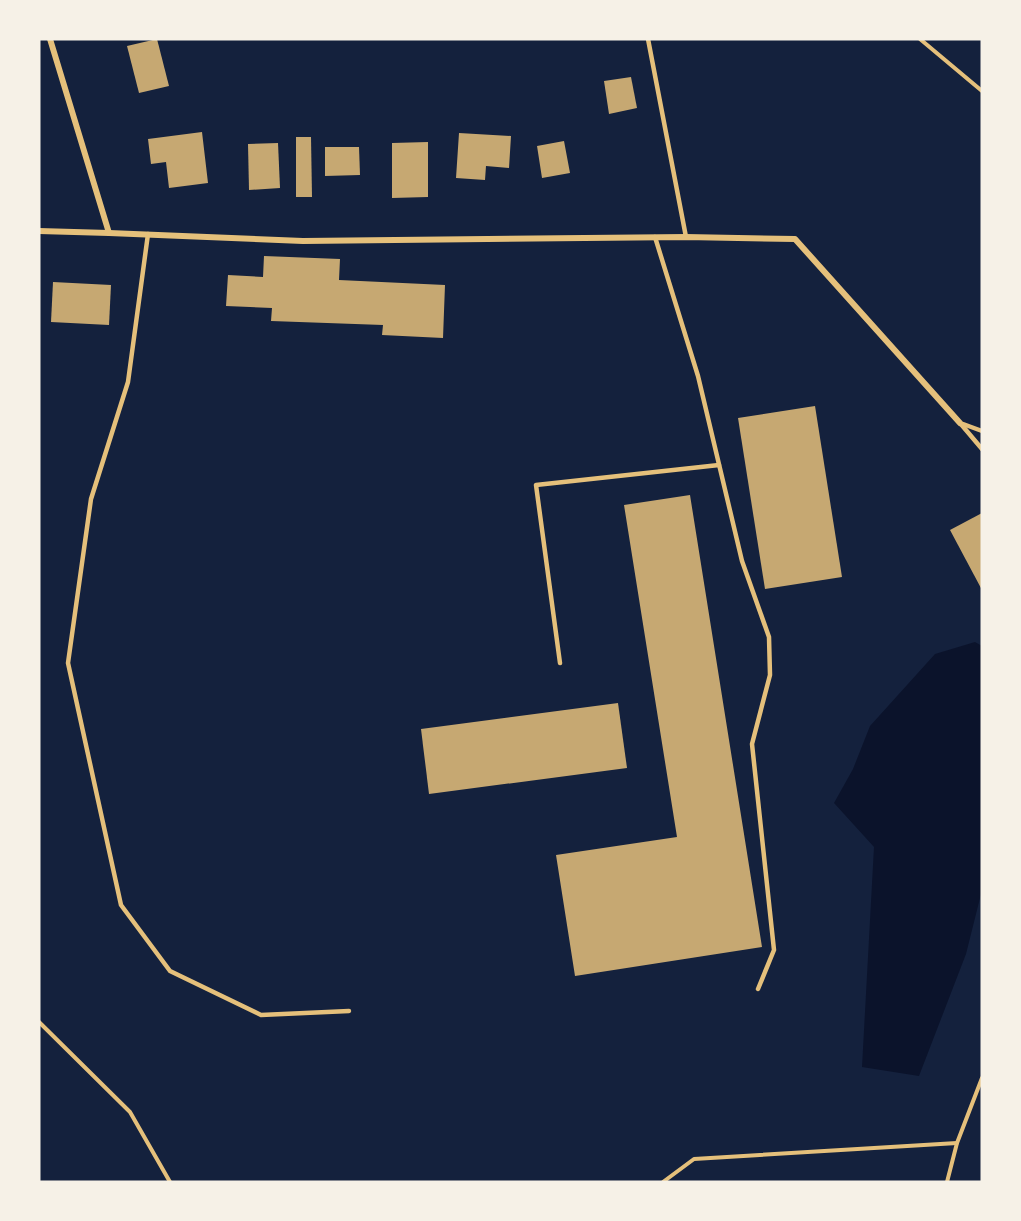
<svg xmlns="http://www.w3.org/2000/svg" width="1021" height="1221" font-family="'Roboto Serif',serif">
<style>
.water{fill:#0b132b}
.building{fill:#c6a872}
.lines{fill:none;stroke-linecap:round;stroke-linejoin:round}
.path{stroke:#e5c07b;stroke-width:4}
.service{stroke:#e5c07b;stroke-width:4.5}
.minor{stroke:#e5c07b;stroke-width:6}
</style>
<rect width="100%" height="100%" fill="#14213d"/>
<path class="water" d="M975,642L982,646V890L966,954L919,1076L862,1067L874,847L834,803L853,769L870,726L935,654Z"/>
<g class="building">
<path d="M157,39L169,86L139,93L127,46Z"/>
<path d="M631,77L637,108L609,114L604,81Z"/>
<path d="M202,132L208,183L169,188L166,162L151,164L148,139Z"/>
<path d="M459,133L511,136L509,168L486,166L485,180L456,178Z"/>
<path d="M296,137H311L312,197H296Z"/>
<path d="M564,141L570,173L542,178L537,146Z"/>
<path d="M428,142V197L392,198V143Z"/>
<path d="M278,143L280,188L249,190L248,144Z"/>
<path d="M325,147H359L360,175L325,176Z"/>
<path d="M264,256L340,259L339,280L445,285L443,338L382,335L383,325L271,321L272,308L226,306L228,275L263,277Z"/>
<path d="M53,282L111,285L109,325L51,322Z"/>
<path d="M815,406L842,577L765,589L738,418Z"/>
<path d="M690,495L762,947L575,976L556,855L677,837L624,505Z"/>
<path d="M982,513V590L950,530Z"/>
<path d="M618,703L627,768L429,794L421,729Z"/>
</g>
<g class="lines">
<g class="path">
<path d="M920,39L982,91"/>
<path d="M39,1022L130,1112L170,1182"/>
<path d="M663,1182L694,1159L957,1143"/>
<path d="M947,1182L957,1143L982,1078"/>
</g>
<g class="service">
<path d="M648,39L686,237"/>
<path d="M148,234L128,382L91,499L68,663L121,905L170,971L261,1015L349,1011"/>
<path d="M655,237L698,376L742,561L769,637L770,675L752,744L774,950L758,989"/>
<path d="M960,423L982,449"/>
<path d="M963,424L982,431"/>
<path d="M560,663L536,485L719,465"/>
</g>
<g class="minor">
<path d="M50,39L109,233"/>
<path d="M39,231L109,233L303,241L686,237L795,239L960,423"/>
</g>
</g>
<rect width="1021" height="1221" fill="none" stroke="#f6f1e7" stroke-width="81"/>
</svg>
